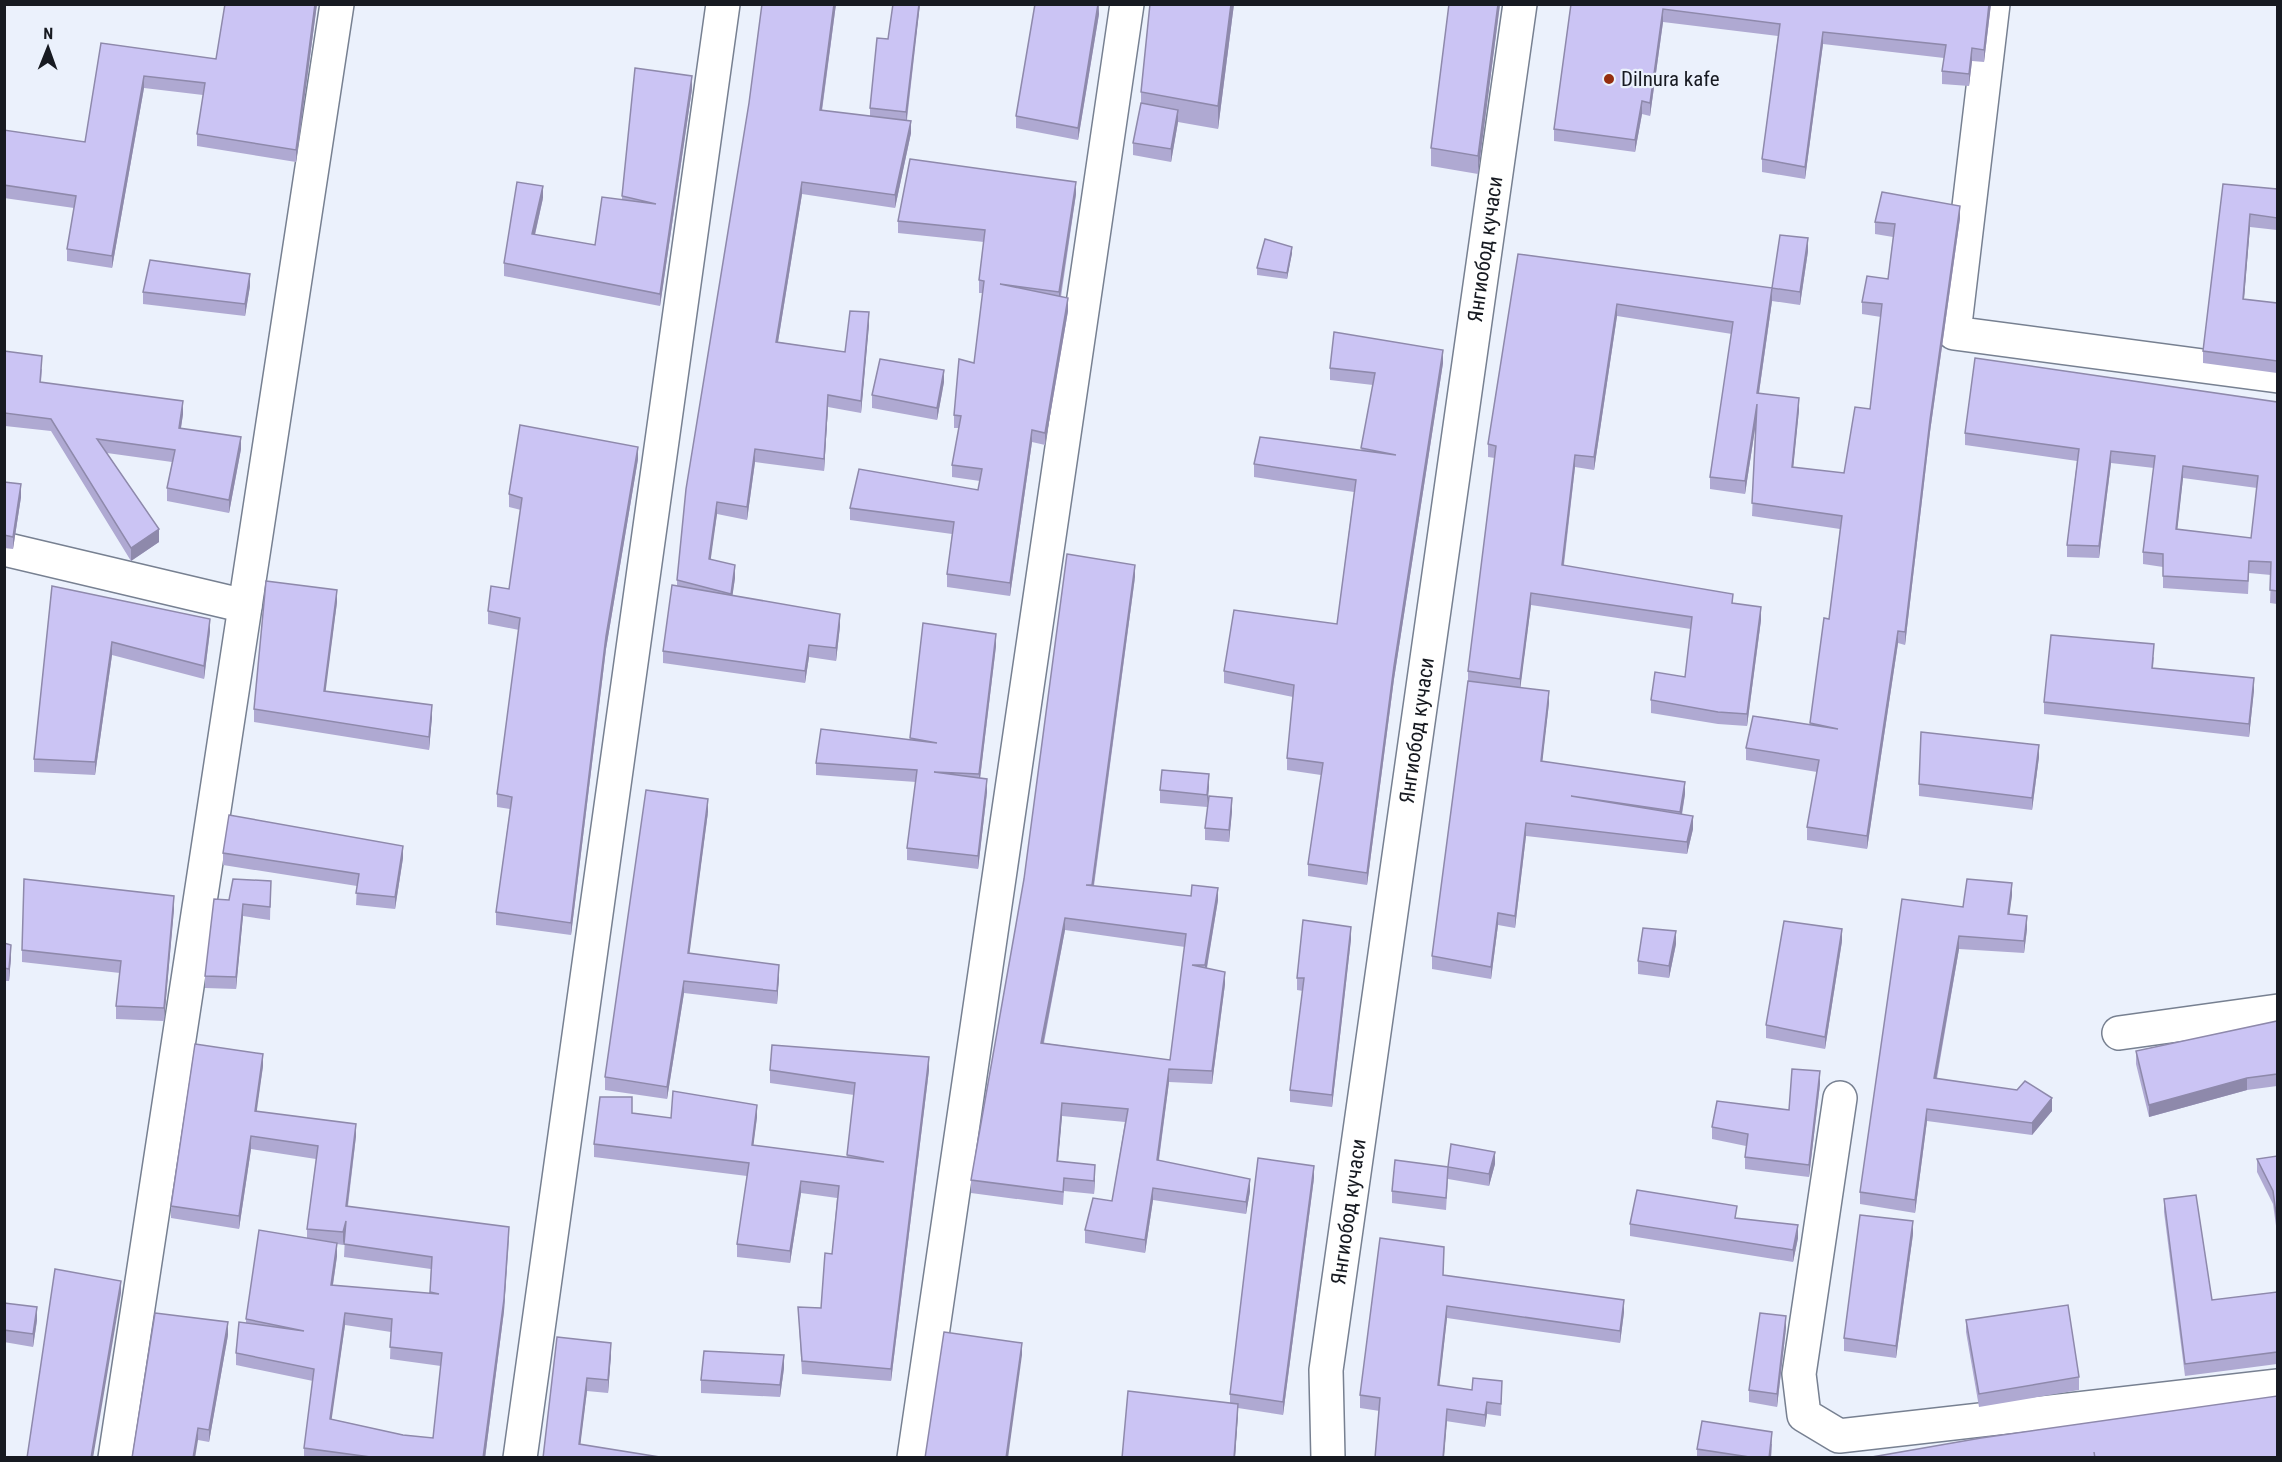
<svg xmlns="http://www.w3.org/2000/svg" width="2282" height="1462" font-family="'Roboto Condensed',sans-serif">
<style>
.lines{fill:none;stroke-linecap:round;stroke-linejoin:round}
.minor-casing{stroke:#778091;stroke-width:36}
.minor{stroke:#fff;stroke-width:33}
.wall{fill:#afa9d2;fill-rule:evenodd}
.shaded-wall{fill:#8e89ab}
.building{fill:#cbc4f4;stroke:#8e89ab;stroke-width:1.5;fill-rule:evenodd}
.poi-dot{fill:#952e0f;stroke:#ebf1fc;stroke-width:2}
.labels{text-anchor:middle;dominant-baseline:central;stroke-width:4.5;stroke-linejoin:round;paint-order:stroke}
.poi-label{font-size:21px;fill:#171a21;stroke:#ebf1fc;text-anchor:start}
.street-label{font-size:21px;fill:#171a21;stroke:#ebf1fc}
</style>
<rect width="100%" height="100%" fill="#ebf1fc"/>
<g class="lines">
<g class="minor-casing">
<g id="minor">
<path d="M1993,4L1954,333L2278,376"/>
<path d="M4,549L245,606"/>
<path d="M2119,1033L2278,1011"/>
<path d="M1840,1098L1799,1374L1804,1415L1839,1436L2278,1386"/>
<path d="M115,1458L337,4"/>
<path d="M520,1458L723,4"/>
<path d="M914,1458L1127,4"/>
<path id="s1" d="M1328,1458L1326,1370L1520,4"/>
</g>
</g>
<use href="#minor" class="minor"/>
</g>
<g class="wall">
<path d="M225,4H317L296,162L197,146V134L203,95L144,88L112,268L67,261V249L74,208L4,198V130L85,142L101,43L216,59Z"/>
<path d="M762,4H836L822,111L870,116V108L888,39L893,4H920L907,120L911,133L895,208L802,194L778,342L845,352L869,325L861,413L828,407L824,471L755,462L747,520L717,514L710,559L735,578L732,596L840,626L836,661L809,657L805,683L663,663V651L677,586V580L749,103Z"/>
<path d="M1099,4V14L1078,140L1016,128V116Z"/>
<path d="M1150,4H1234L1218,129L1178,122L1171,162L1133,155V143L1141,103V92Z"/>
<path d="M1449,4H1500L1478,174L1431,166V148Z"/>
<path d="M1571,4H1991L1984,62L1972,61L1969,86L1942,84V71L1944,58L1823,44L1805,179L1762,172V159L1778,36L1663,22L1650,116L1642,114L1635,152L1554,141V129Z"/>
<path d="M692,89L660,306L504,276V263L543,198L535,235L595,245L622,200V196Z"/>
<path d="M2223,184L2277,189V230L2250,227L2244,299L2277,303V373L2203,363V351Z"/>
<path d="M1076,194L1061,297L1068,311L1045,445L1032,442L1010,596L947,587V574L952,534L850,520V508L978,490L980,481L952,477V465L959,428H954V415L974,363L983,293H979V280L984,242L898,233V221Z"/>
<path d="M1960,218L1930,432L1905,645L1898,643L1867,849L1807,840V827L1817,772L1746,760V748L1810,725L1824,618L1829,619L1840,529L1752,516L1756,422L1745,494L1710,489V477L1732,334L1617,316L1594,470L1575,467L1564,565L1733,603L1761,620L1747,726L1718,724L1651,713V700L1685,677L1691,629L1531,605L1520,687L1549,703L1542,761L1685,794L1682,815L1693,829L1687,854L1526,836L1515,928L1498,925L1491,979L1432,969V956L1468,683V671L1495,458L1488,457V444L1518,254L1772,288L1808,251L1800,305L1772,301L1759,393L1799,410L1793,468L1844,473L1870,409L1881,317L1862,314V302L1888,279L1893,237L1875,234V222Z"/>
<path d="M1292,253L1287,279L1257,275V268Z"/>
<path d="M250,286L245,316L143,304V292Z"/>
<path d="M4,351L42,369L41,382L183,414L181,428L241,449L229,513L167,501V488L172,462L107,453L159,542L131,561L51,431L5,426L4,430Z"/>
<path d="M1443,363L1394,679L1367,885L1308,876V864L1321,775L1287,770V758L1293,697L1224,683V671L1337,624L1354,492L1254,477V464L1361,451L1373,385L1330,380V368Z"/>
<path d="M944,382L937,420L872,408V395Z"/>
<path d="M2277,402V604L2270,603L2271,575L2249,573L2248,594L2163,588V567L2143,564V552L2154,468L2111,463L2099,558L2067,557V545L2077,461L1965,445V433ZM2183,478L2257,488L2251,538L2177,530Z"/>
<path d="M638,459L606,649L571,935L496,925V912L510,809L497,807V794L519,630L488,624V611L509,589L521,510L509,507V494Z"/>
<path d="M4,482L21,497L13,549L4,548Z"/>
<path d="M1135,577L1094,886L1218,900L1207,968L1225,984L1212,1084L1169,1082L1159,1160L1250,1191L1246,1214L1153,1200L1145,1253L1085,1243V1230L1112,1201L1125,1122L1062,1116L1058,1161L1095,1177L1094,1194L1064,1191L1063,1205L971,1193V1180ZM1065,930L1185,947L1170,1060L1044,1043Z"/>
<path d="M52,586L210,631L204,679L112,655L95,775L34,772V759Z"/>
<path d="M337,602L325,691L432,717L429,750L254,722V709Z"/>
<path d="M923,623L996,646L980,778L987,792L978,869L907,860V848L916,782L816,775V763L910,740Z"/>
<path d="M2154,657L2153,668L2254,690L2249,737L2044,714V702Z"/>
<path d="M2039,757L2032,810L1919,796V784Z"/>
<path d="M1209,787L1207,807L1160,803V790Z"/>
<path d="M1232,811L1229,842L1205,840V828Z"/>
<path d="M708,812L689,953L779,977L777,1004L684,993L667,1099L605,1090V1077Z"/>
<path d="M223,853L403,858L395,909L356,905L357,886L223,865Z"/>
<path d="M271,881L270,920L243,916L236,989L205,988V976L229,900Z"/>
<path d="M2012,895L2009,914L2027,929L2024,953L1959,949L1937,1078L2052,1111L2032,1135L1927,1121L1915,1213L1860,1204V1192L1963,907Z"/>
<path d="M174,909L164,1021L116,1019V1006L120,973L22,962V950Z"/>
<path d="M1351,939L1332,1107L1290,1102V1090L1303,991L1297,990V978Z"/>
<path d="M1842,941L1825,1049L1766,1038V1025Z"/>
<path d="M4,943L11,957L9,981H4Z"/>
<path d="M1676,944L1669,978L1638,974V961Z"/>
<path d="M2277,1021V1086L2247,1090L2149,1117L2136,1064V1051Z"/>
<path d="M263,1066L256,1111L356,1136L348,1206L509,1240L504,1311L485,1458H304V1448L313,1381L236,1365V1353L246,1323V1319L307,1238V1229L316,1159L251,1149L239,1229L171,1218V1206ZM345,1237L344,1257L431,1269L430,1294L333,1285L337,1256V1244L343,1245ZM345,1325L391,1332L390,1359L441,1366L433,1438L403,1435L331,1419Z"/>
<path d="M770,1070H929L891,1381L802,1374L798,1307L821,1308L832,1254L837,1198L801,1193L790,1263L737,1257V1244L747,1176L594,1157V1144L632,1113L671,1118L757,1117L753,1145L847,1157L854,1095L770,1083Z"/>
<path d="M1820,1084L1809,1177L1745,1169V1157L1746,1146L1712,1139V1127L1789,1110Z"/>
<path d="M2277,1156V1233L2273,1204L2257,1172V1159Z"/>
<path d="M1495,1164L1489,1186L1448,1179L1446,1210L1392,1203V1191L1448,1167Z"/>
<path d="M1314,1178L1283,1415L1238,1408L1235,1458H1122L1230,1403V1394Z"/>
<path d="M2164,1199L2212,1300L2277,1292V1364L2185,1376L2164,1212Z"/>
<path d="M1630,1224L1798,1238L1793,1262L1630,1236Z"/>
<path d="M1913,1234L1896,1358L1844,1351V1338Z"/>
<path d="M1444,1276L1624,1312L1620,1343L1447,1318L1439,1386L1472,1390L1502,1381L1501,1416L1487,1414L1485,1427L1360,1408V1395Z"/>
<path d="M4,1303L37,1320L33,1347L4,1342Z"/>
<path d="M1966,1320L2079,1377V1390L1979,1407L1966,1332Z"/>
<path d="M1786,1328L1777,1407L1749,1402V1390Z"/>
<path d="M228,1335L209,1442L198,1440L132,1458Z"/>
<path d="M557,1337L611,1355L608,1393L587,1391L580,1444L546,1439Z"/>
<path d="M784,1368L780,1397L701,1393V1380Z"/>
<path d="M1772,1444L1771,1458H1697V1449Z"/>
</g>
<g class="shaded-wall">
<path d="M315,4H317L296,162V150Z"/>
<path d="M834,4H836L820,123V110Z"/>
<path d="M919,4H920L906,124V112Z"/>
<path d="M1098,4L1099,14L1078,140V128Z"/>
<path d="M1231,4H1234L1218,129V106Z"/>
<path d="M1498,4H1500L1478,174V156Z"/>
<path d="M1989,4H1991L1984,62V50Z"/>
<path d="M1663,9V22L1650,116V103Z"/>
<path d="M1823,32V44L1805,179V167Z"/>
<path d="M1972,48V61L1969,86V74Z"/>
<path d="M144,76V88L112,268V256Z"/>
<path d="M692,76V89L660,306V294Z"/>
<path d="M1642,101V114L1635,152V140Z"/>
<path d="M1178,110V122L1171,162V149Z"/>
<path d="M911,121V133L895,208V195Z"/>
<path d="M802,182V194L776,354V342Z"/>
<path d="M1076,182V194L1059,304V292Z"/>
<path d="M543,186V198L532,247V234Z"/>
<path d="M1960,206V218L1930,432L1905,645V632L1930,420Z"/>
<path d="M2250,214V227L2243,311V299Z"/>
<path d="M1808,238V251L1800,305V292Z"/>
<path d="M1292,247V253L1287,279V273Z"/>
<path d="M250,274V286L245,316V304Z"/>
<path d="M1772,288V301L1757,406V393Z"/>
<path d="M1068,298V311L1045,445V433Z"/>
<path d="M1617,304V316L1594,470V457Z"/>
<path d="M869,312V325L861,413V401Z"/>
<path d="M1443,350V363L1394,679L1367,885V873L1394,666Z"/>
<path d="M944,370V382L937,420V408Z"/>
<path d="M828,395V407L824,471V459Z"/>
<path d="M1799,398V410L1792,480V467Z"/>
<path d="M183,401V414L179,440V428Z"/>
<path d="M1757,404V416L1745,494V481Z"/>
<path d="M1032,430V442L1010,596V583Z"/>
<path d="M241,437V449L229,513V500Z"/>
<path d="M638,447V459L606,649L571,935V923L606,636Z"/>
<path d="M755,449V462L747,520V507Z"/>
<path d="M2111,451V463L2099,558V546Z"/>
<path d="M1575,455V467L1562,577V565Z"/>
<path d="M2183,466V478L2176,542V529Z"/>
<path d="M21,484V497L13,549V537Z"/>
<path d="M717,502V514L709,572V559Z"/>
<path d="M159,529V542L131,561V548Z"/>
<path d="M735,565V578L731,606V594Z"/>
<path d="M1135,565V577L1092,897V885Z"/>
<path d="M337,590V602L324,704V691Z"/>
<path d="M1531,593V605L1520,691V679Z"/>
<path d="M1761,607V620L1747,726V714Z"/>
<path d="M840,614V626L836,661V648Z"/>
<path d="M210,619V631L204,679V666Z"/>
<path d="M1898,631V643L1867,849V836Z"/>
<path d="M996,634V646L979,787V774Z"/>
<path d="M112,642V655L95,775V762Z"/>
<path d="M809,645V657L805,683V671Z"/>
<path d="M2254,678V690L2249,737V724Z"/>
<path d="M1549,691V703L1541,774V761Z"/>
<path d="M432,705V717L429,750V737Z"/>
<path d="M2039,745V757L2032,810V798Z"/>
<path d="M1209,774V787L1207,807V795Z"/>
<path d="M987,779V792L978,869V856Z"/>
<path d="M1685,782V794L1680,824V812Z"/>
<path d="M1232,798V811L1229,842V830Z"/>
<path d="M708,799V812L688,965V953Z"/>
<path d="M1693,816V829L1687,854V842Z"/>
<path d="M1526,823V836L1515,928V916Z"/>
<path d="M403,846V858L395,909V897Z"/>
<path d="M2012,883V895L2008,926V914Z"/>
<path d="M1218,888V900L1205,978V965Z"/>
<path d="M174,896V909L164,1021V1008Z"/>
<path d="M243,904V916L236,989V977Z"/>
<path d="M1498,913V925L1491,979V967Z"/>
<path d="M2027,916V929L2024,953V941Z"/>
<path d="M1065,918V930L1041,1055V1043Z"/>
<path d="M1351,927V939L1332,1107V1095Z"/>
<path d="M1842,929V941L1825,1049V1037Z"/>
<path d="M1676,931V944L1669,978V966Z"/>
<path d="M1959,936V949L1934,1091V1078Z"/>
<path d="M11,945V957L9,981V969Z"/>
<path d="M779,965V977L777,1004V991Z"/>
<path d="M1225,972V984L1212,1084V1071Z"/>
<path d="M684,981V993L667,1099V1087Z"/>
<path d="M263,1054V1066L255,1124V1111Z"/>
<path d="M929,1057V1070L891,1381V1369Z"/>
<path d="M1169,1069V1082L1157,1172V1160Z"/>
<path d="M1820,1071V1084L1809,1177V1165Z"/>
<path d="M2247,1078V1090L2149,1117V1105Z"/>
<path d="M2052,1098V1111L2032,1135V1123Z"/>
<path d="M1062,1103V1116L1057,1173V1161Z"/>
<path d="M757,1105V1117L752,1157V1145Z"/>
<path d="M1927,1109V1121L1915,1213V1200Z"/>
<path d="M356,1124V1136L346,1218V1206Z"/>
<path d="M251,1136V1149L239,1229V1216Z"/>
<path d="M1495,1152V1164L1489,1186V1174Z"/>
<path d="M1095,1165V1177L1094,1194V1181Z"/>
<path d="M1314,1166V1178L1283,1415V1402Z"/>
<path d="M1250,1179V1191L1246,1214V1202Z"/>
<path d="M801,1181V1193L790,1263V1251Z"/>
<path d="M1153,1188V1200L1145,1253V1240Z"/>
<path d="M346,1221V1233L343,1245V1232Z"/>
<path d="M1913,1221V1234L1896,1358V1346Z"/>
<path d="M1798,1225V1238L1793,1262V1250Z"/>
<path d="M509,1227L504,1311L485,1458H483Z"/>
<path d="M337,1243V1256L331,1297V1285Z"/>
<path d="M121,1281V1293L93,1458H91Z"/>
<path d="M1624,1300V1312L1620,1343V1331Z"/>
<path d="M1447,1306V1318L1438,1398V1385Z"/>
<path d="M37,1307V1320L33,1347V1334Z"/>
<path d="M345,1313V1325L330,1431V1419Z"/>
<path d="M1786,1316V1328L1777,1407V1394Z"/>
<path d="M228,1322V1335L209,1442V1430Z"/>
<path d="M611,1343V1355L608,1393V1380Z"/>
<path d="M1022,1343V1355L1008,1458H1006Z"/>
<path d="M784,1355V1368L780,1397V1385Z"/>
<path d="M587,1378V1391L579,1456V1444Z"/>
<path d="M1487,1402V1414L1485,1427V1415Z"/>
<path d="M1238,1404V1416L1235,1458H1234Z"/>
<path d="M1447,1409V1421L1444,1458H1443Z"/>
<path d="M198,1428V1440L195,1458H193Z"/>
<path d="M1772,1432L1771,1458H1769Z"/>
</g>
<g class="building">
<path d="M225,4H315L296,150L197,134L205,83L144,76L112,256L67,249L76,196L4,185V130L85,142L101,43L216,59Z"/>
<path d="M762,4H834L820,110L911,121L895,195L802,182L776,342L845,352L850,311L869,312L861,401L828,395L824,459L755,449L747,507L717,502L709,559L735,565L731,594L677,580L686,489L749,103Z"/>
<path d="M893,4H919L906,112L870,108L877,38L888,39Z"/>
<path d="M1035,4H1098L1078,128L1016,116Z"/>
<path d="M1150,4H1231L1218,106L1141,92Z"/>
<path d="M1449,4H1498L1478,156L1431,148Z"/>
<path d="M1571,4H1989L1984,50L1972,48L1969,74L1942,71L1946,45L1823,32L1805,167L1762,159L1780,24L1663,9L1650,103L1642,101L1635,140L1554,129Z"/>
<path d="M635,68L692,76L660,294L504,263L517,182L543,186L532,234L595,245L602,197L656,204L622,196Z"/>
<path d="M1141,103L1178,110L1171,149L1133,143Z"/>
<path d="M910,159L1076,182L1059,292L1000,284L1068,298L1045,433L1032,430L1010,583L947,574L954,522L850,508L859,469L978,490L982,469L952,465L961,416L954,415L959,359L974,363L984,281L979,280L985,230L898,221Z"/>
<path d="M2223,184L2277,189V218L2250,214L2243,299L2277,303V361L2203,351Z"/>
<path d="M1882,192L1960,206L1930,420L1905,632L1898,631L1867,836L1807,827L1819,760L1746,748L1753,716L1838,729L1810,723L1824,618L1829,619L1842,516L1752,503L1757,404L1745,481L1710,477L1733,322L1617,304L1594,457L1575,455L1562,565L1733,594L1732,603L1761,607L1747,714L1718,712L1651,700L1655,672L1685,677L1692,617L1531,593L1520,679L1468,671L1496,446L1488,444L1518,254L1772,288L1780,235L1808,238L1800,292L1772,288L1757,393L1799,398L1792,467L1844,473L1855,407L1870,409L1882,304L1862,302L1867,276L1888,279L1895,224L1875,222Z"/>
<path d="M1265,239L1292,247L1287,273L1257,268Z"/>
<path d="M150,260L250,274L245,304L143,292Z"/>
<path d="M1334,332L1443,350L1394,666L1367,873L1308,864L1323,763L1287,758L1294,685L1224,671L1234,610L1337,624L1356,480L1254,464L1260,437L1396,455L1361,448L1375,373L1330,368Z"/>
<path d="M4,351L42,356L40,382L183,401L179,428L241,437L229,500L167,488L175,450L97,439L159,529L131,548L51,419L5,413L4,418Z"/>
<path d="M1975,358L2277,402V591L2270,590L2271,562L2249,561L2248,581L2163,576V554L2143,552L2155,456L2111,451L2099,546L2067,545L2079,449L1965,433ZM2183,466L2258,476L2251,538L2176,529Z"/>
<path d="M880,359L944,370L937,408L872,395Z"/>
<path d="M520,425L638,447L606,636L571,923L496,912L512,797L497,794L520,618L488,611L491,586L509,589L522,498L509,494Z"/>
<path d="M4,482L21,484L13,537L4,535Z"/>
<path d="M1067,554L1135,565L1092,885H1086L1191,896L1192,885L1218,888L1205,965H1192L1225,972L1212,1071L1169,1069L1157,1160L1250,1179L1246,1202L1153,1188L1145,1240L1085,1230L1093,1198L1112,1201L1128,1109L1062,1103L1057,1161L1095,1165L1094,1181L1064,1178L1063,1192L971,1180L1024,879ZM1065,918L1186,934L1170,1060L1041,1043Z"/>
<path d="M266,581L337,590L324,691L432,705L429,737L254,709Z"/>
<path d="M672,585L840,614L836,648L809,645L805,671L663,651Z"/>
<path d="M52,586L210,619L204,666L112,642L95,762L34,759Z"/>
<path d="M923,623L996,634L979,774L934,772L987,779L978,856L907,848L917,770L816,763L821,729L937,743L910,738Z"/>
<path d="M2051,635L2154,644L2152,668L2254,678L2249,724L2044,702Z"/>
<path d="M1468,681L1549,691L1541,761L1685,782L1680,812L1571,796L1693,816L1687,842L1526,823L1515,916L1498,913L1491,967L1432,956Z"/>
<path d="M1921,732L2039,745L2032,798L1919,784Z"/>
<path d="M1162,770L1209,774L1207,795L1160,790Z"/>
<path d="M646,790L708,799L688,953L779,965L777,991L684,981L667,1087L605,1077Z"/>
<path d="M1209,796L1232,798L1229,830L1205,828Z"/>
<path d="M229,815L403,846L395,897L356,893L359,874L223,853Z"/>
<path d="M24,879L174,896L164,1008L116,1006L121,961L22,950Z"/>
<path d="M233,879L271,881L270,907L243,904L236,977L205,976L214,899L229,900Z"/>
<path d="M1967,879L2012,883L2008,914L2027,916L2024,941L1959,936L1934,1078L2017,1090L2025,1081L2052,1098L2032,1123L1927,1109L1915,1200L1860,1192L1902,899L1963,907Z"/>
<path d="M1303,920L1351,927L1332,1095L1290,1090L1304,978H1297Z"/>
<path d="M1784,921L1842,929L1825,1037L1766,1025Z"/>
<path d="M1643,928L1676,931L1669,966L1638,961Z"/>
<path d="M4,943L11,945L9,969L4,968Z"/>
<path d="M2277,1021V1074L2247,1078L2149,1105L2136,1051Z"/>
<path d="M195,1044L263,1054L255,1111L356,1124L346,1206L509,1227L504,1299L483,1458H378L304,1448L314,1369L236,1353L239,1322L304,1331L246,1319L259,1230L337,1243L331,1285L439,1294L430,1292L432,1257L344,1244L346,1221L343,1232L307,1229L318,1146L251,1136L239,1216L171,1206ZM345,1313L392,1319L390,1347L442,1353L433,1438L403,1435L330,1419Z"/>
<path d="M772,1045L929,1057L891,1369L802,1361L798,1307L821,1308L825,1253L832,1254L839,1186L801,1181L790,1251L737,1244L749,1163L594,1144L600,1097H632V1113L671,1118L673,1091L757,1105L752,1145L884,1162L847,1155L855,1083L770,1070Z"/>
<path d="M1792,1069L1820,1071L1809,1165L1745,1157L1748,1134L1712,1127L1717,1101L1789,1110Z"/>
<path d="M1451,1144L1495,1152L1489,1174L1448,1167Z"/>
<path d="M2277,1156V1221L2273,1191L2257,1159Z"/>
<path d="M1258,1158L1314,1166L1283,1402L1230,1394Z"/>
<path d="M1395,1160L1448,1167L1446,1198L1392,1191Z"/>
<path d="M1637,1190L1737,1206L1735,1218L1798,1225L1793,1250L1630,1224Z"/>
<path d="M2196,1195L2212,1300L2277,1292V1352L2185,1364L2164,1199Z"/>
<path d="M1860,1215L1913,1221L1896,1346L1844,1338Z"/>
<path d="M1380,1238L1444,1247L1443,1275L1624,1300L1620,1331L1447,1306L1438,1385L1472,1390L1473,1378L1502,1381L1501,1404L1487,1402L1485,1415L1447,1409L1443,1458H1375L1380,1398L1360,1395Z"/>
<path d="M55,1269L121,1281L91,1458H27Z"/>
<path d="M4,1303L37,1307L33,1334L4,1330Z"/>
<path d="M2068,1305L2079,1377L1979,1394L1966,1320Z"/>
<path d="M155,1313L228,1322L209,1430L198,1428L193,1458H132Z"/>
<path d="M1760,1313L1786,1316L1777,1394L1749,1390Z"/>
<path d="M944,1332L1022,1343L1006,1458H925Z"/>
<path d="M557,1337L611,1343L608,1380L587,1378L579,1444L666,1458H543Z"/>
<path d="M704,1351L784,1355L780,1385L701,1380Z"/>
<path d="M1128,1391L1238,1404L1234,1458H1122Z"/>
<path d="M2277,1396V1458H2095L2094,1452L2095,1458H1866L1981,1438Z"/>
<path d="M1702,1421L1772,1432L1769,1458H1756L1697,1449Z"/>
</g>
<circle class="poi-dot" cx="1609" cy="79" r="6"/>
<g class="labels">
<g class="poi-label">
<text x="1621" y="79">Dilnura kafe</text>
</g>
<g class="street-label">
<text stroke="none"><textPath href="#s1" startOffset="1220">Янгиобод кучаси</textPath></text>
<text stroke="none"><textPath href="#s1" startOffset="734">Янгиобод кучаси</textPath></text>
<text stroke="none"><textPath href="#s1" startOffset="248">Янгиобод кучаси</textPath></text>
</g>
</g>
<rect width="2282" height="1462" fill="none" stroke="#171a21" stroke-width="12"/>
<g transform="translate(48 48) rotate(1)" stroke="#ebf1fc" stroke-width="4.5" paint-order="stroke">
<path d="M0-4.5L10 22L0 15L-10 22Z" fill="#171a21"/>
<text y="-9" font-size="16" font-weight="bold" text-anchor="middle" fill="#171a21">N</text>
</g>
</svg>
